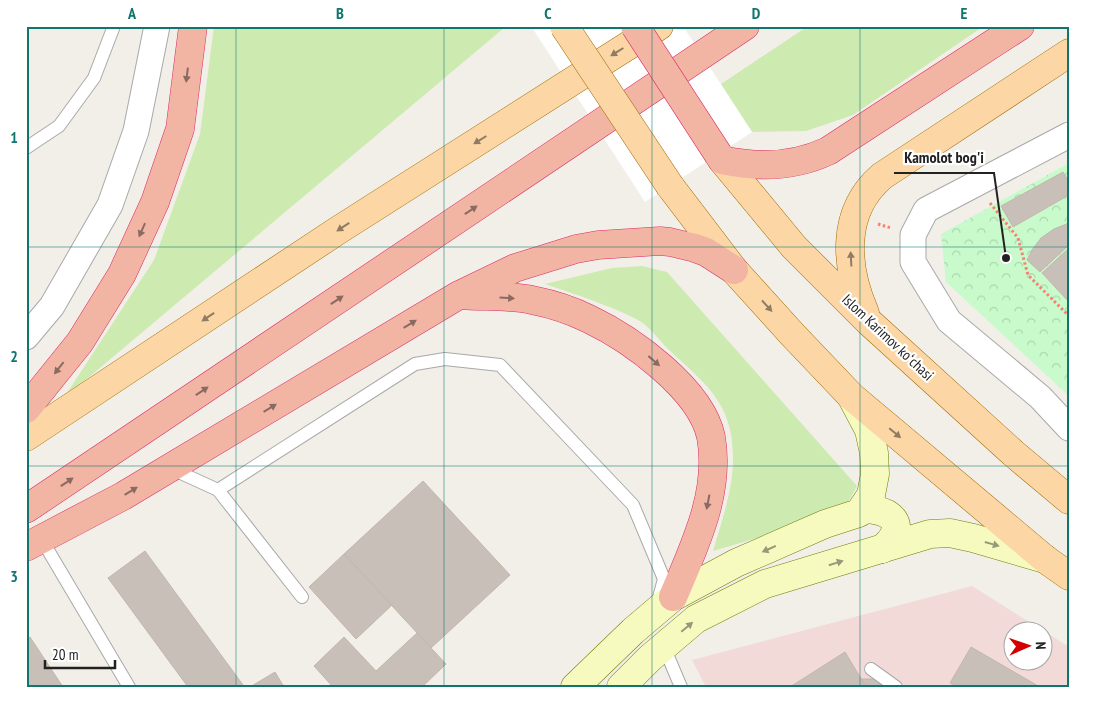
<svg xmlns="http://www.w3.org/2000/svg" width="1095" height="713" font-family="'PT Sans Narrow',sans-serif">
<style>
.commercial{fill:#f2dad9;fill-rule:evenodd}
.grass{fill:#cdebb0}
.park{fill:url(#park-crowns)}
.pier{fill:#fff}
.building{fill:#c7bfb8;stroke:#c4b6ab}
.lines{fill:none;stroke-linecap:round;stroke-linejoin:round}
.service-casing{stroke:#a9a9a9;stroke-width:14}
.minor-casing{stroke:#a9a9a9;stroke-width:27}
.secondary-casing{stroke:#707d05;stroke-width:29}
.primary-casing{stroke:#a06b00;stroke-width:29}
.trunk-casing{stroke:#dc2a67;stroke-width:29}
.path{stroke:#fa8072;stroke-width:3;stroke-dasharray:2.5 2.5;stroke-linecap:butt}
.service{stroke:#fff;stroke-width:12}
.minor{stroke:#fff;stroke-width:25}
.secondary{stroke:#f7fabf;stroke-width:28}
.primary{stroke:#fcd6a4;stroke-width:28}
.trunk{stroke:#f2b4a3;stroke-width:28}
.primary-bridge-casing{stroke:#a06b00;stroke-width:29;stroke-linecap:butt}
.trunk-bridge-casing{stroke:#dc2a67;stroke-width:29;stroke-linecap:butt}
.primary-bridge{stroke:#fcd6a4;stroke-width:28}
.trunk-bridge{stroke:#f2b4a3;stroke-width:28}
.oneway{fill:#8f7c63}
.oneway2{fill:#8a6b62}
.oneway3{fill:#979978}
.grid{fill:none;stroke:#0f766e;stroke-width:1;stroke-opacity:0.55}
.labels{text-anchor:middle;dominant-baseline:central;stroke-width:4.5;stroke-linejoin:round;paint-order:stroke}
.street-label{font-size:15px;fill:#222;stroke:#fff}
.leader{fill:none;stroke:#222;stroke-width:2}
.callout-dot{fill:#222;stroke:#fff;stroke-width:2}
.callout-label{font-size:16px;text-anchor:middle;font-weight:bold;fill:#222;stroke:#fff;stroke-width:4.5;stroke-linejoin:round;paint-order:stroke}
.neatline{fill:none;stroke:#0f766e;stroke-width:2}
.grid-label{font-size:16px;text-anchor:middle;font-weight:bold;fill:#0f766e}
</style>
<defs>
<pattern id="park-crowns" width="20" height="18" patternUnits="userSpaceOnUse" patternTransform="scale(1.25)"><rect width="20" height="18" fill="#c8facc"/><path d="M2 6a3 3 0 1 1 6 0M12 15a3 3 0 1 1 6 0" fill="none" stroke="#acd6af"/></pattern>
</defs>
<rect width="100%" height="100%" fill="#f2efe9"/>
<path class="commercial" d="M972,586L1069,647V687H706L692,660ZM1012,630H1042V660H1012Z"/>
<g class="grass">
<path d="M214,26H503L504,28L63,399L154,260L200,134Z"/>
<path d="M808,26H984L853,115L806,131L752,132L721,84Z"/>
<path d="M642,266L667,272L857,486L842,513L713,551C722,520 734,487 733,455C732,401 704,383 668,349C659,340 649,326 638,320C609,305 577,295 545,284L612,268Z"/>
</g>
<path class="park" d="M1069,163V396L946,282L941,234Z"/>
<path class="pier" d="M531,26H683L752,132L645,202Z"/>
<g class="building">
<path d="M1063,172L1069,182V195L1013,227L1001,206Z"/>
<path d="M1069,223V245L1040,272L1027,260L1032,250L1041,238L1054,229Z"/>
<path d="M1069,248V302L1042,273Z"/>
<path d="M423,481L510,575L431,648L344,554Z"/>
<path d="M145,551L243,685L240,687H188L108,578Z"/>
<path d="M344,554L392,605L356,639L309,587Z"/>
<path d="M417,633L446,664L422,687H333L314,666L344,637L376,671Z"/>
<path d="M30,637L63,687H26V639Z"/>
<path d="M971,647L1040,687H958L950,683Z"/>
<path d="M845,652L866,687H790Z"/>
<path d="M275,672L284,687H250Z"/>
<path d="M861,679H879L891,687H866Z"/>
</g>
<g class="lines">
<g class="service-casing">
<g id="service">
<path d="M26,148L59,126L94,78L114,26"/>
<path d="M170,468L218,490L415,364L445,359L500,365L633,505L664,579L657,605"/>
<path d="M218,490L302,597"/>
<path d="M42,540L129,687"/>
<path d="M664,647L681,687"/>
<path d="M871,669L896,687"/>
</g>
</g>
<g class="minor-casing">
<g id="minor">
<path d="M1069,135L926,210L913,235V262L949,321L1040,397L1069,428"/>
<path d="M26,337L52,306L110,205L136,131L157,26"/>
</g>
</g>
<g class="secondary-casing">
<g id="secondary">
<path d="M862,509C892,509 910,525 882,549"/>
<path d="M575,687L633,631L673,597L736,563L825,524L859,513L871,495L875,474L874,453L869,430L851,396"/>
<path d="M621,687L650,658L696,619L765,584L930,534L950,533L973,538L1045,559"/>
</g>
</g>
<g class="primary-casing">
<g id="primary">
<path d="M722,160L794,247L869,322L1013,453L1069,500"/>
<path d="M670,186L734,270L791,333L851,396L1045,559L1069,576"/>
<path d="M865,313C845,267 840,212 882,176L1069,53"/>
<path d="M26,437L337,231L659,26"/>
</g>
</g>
<g class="trunk-casing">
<g id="trunk">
<path d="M718,154L722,160C759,168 794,167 828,151L1020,26"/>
<path d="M460,295C483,297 510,295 532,300C552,304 571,310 589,319C631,339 701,389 711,437C721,493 694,547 673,597"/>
<path d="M26,409L80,342L122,274L155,202L180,129L193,26"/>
<path d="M26,509L745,26"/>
<path d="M26,547L123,496L459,295L515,268L576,249L598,245L660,241L670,242L695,248L706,252L734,270"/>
</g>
</g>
<g class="path">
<path d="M990,203L1018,238L1028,275L1069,316"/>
<path d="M878,224L891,228"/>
</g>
<use href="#service" class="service"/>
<use href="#minor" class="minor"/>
<use href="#secondary" class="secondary"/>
<use href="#primary" class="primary"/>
<use href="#trunk" class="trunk"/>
<g class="primary-bridge-casing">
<path id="primary-bridge" d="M564,26L670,186"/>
</g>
<g class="trunk-bridge-casing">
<path id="trunk-bridge" d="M635,26L718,154"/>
</g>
<use href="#primary-bridge" class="primary-bridge"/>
<use href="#trunk-bridge" class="trunk-bridge"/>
</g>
<defs><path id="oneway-solid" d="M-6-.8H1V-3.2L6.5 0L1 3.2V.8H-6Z" transform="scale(1.25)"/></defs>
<g class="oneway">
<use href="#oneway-solid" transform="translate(617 52) rotate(148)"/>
<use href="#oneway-solid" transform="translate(480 140) rotate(148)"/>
<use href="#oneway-solid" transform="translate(343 227) rotate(147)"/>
<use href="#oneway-solid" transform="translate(851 259) rotate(-93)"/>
<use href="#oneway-solid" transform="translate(767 306) rotate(48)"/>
<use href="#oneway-solid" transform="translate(208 317) rotate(146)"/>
<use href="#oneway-solid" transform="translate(895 433) rotate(40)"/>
</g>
<g class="oneway2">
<use href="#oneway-solid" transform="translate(187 75) rotate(97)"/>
<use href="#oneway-solid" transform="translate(471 210) rotate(-34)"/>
<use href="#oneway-solid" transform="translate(142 230) rotate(114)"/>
<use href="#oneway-solid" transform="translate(507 298) rotate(3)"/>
<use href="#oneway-solid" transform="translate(337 300) rotate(-34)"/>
<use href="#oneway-solid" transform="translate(410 324) rotate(-31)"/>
<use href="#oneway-solid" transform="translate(654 361) rotate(41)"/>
<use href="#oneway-solid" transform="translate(59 368) rotate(128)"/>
<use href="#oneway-solid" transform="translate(202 391) rotate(-34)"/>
<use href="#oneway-solid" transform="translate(270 408) rotate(-31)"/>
<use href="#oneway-solid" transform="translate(67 482) rotate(-34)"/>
<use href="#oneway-solid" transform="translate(131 491) rotate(-31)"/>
<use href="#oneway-solid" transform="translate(708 502) rotate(101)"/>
</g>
<g class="oneway3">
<use href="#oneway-solid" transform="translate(992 544) rotate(16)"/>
<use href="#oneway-solid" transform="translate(769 549) rotate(156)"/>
<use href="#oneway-solid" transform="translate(836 563) rotate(-17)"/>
<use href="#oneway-solid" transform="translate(687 627) rotate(-40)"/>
</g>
<path class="grid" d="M236,26V687M444,26V687M652,26V687M860,26V687M26,247H1069M26,466H1069"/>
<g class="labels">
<g class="street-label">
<text transform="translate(888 337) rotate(43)">Islom Karimov koʻchasi</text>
</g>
</g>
<path class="leader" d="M1006 258L994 173H894"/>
<circle class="callout-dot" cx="1006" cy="258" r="5"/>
<g class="callout-label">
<text x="944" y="163">Kamolot bog'i</text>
</g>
<rect width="1095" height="713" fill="none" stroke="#ffffff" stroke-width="55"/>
<g transform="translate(1028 646) rotate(88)"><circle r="24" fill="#ffffff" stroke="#a7a7a7"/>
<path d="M0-4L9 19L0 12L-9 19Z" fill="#d40000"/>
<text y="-8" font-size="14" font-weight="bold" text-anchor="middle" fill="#222222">N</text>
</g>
<path d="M45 660v8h70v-8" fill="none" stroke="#222222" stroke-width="2.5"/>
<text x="52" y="660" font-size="15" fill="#222222" stroke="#ffffff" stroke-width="4" paint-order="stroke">20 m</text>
<rect x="28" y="28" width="1040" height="658" class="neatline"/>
<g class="grid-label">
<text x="132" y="19">A</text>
<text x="340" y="19">B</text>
<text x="548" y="19">C</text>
<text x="756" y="19">D</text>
<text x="964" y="19">E</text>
<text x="14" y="143">1</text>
<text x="14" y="362">2</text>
<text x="14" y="582">3</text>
</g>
</svg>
